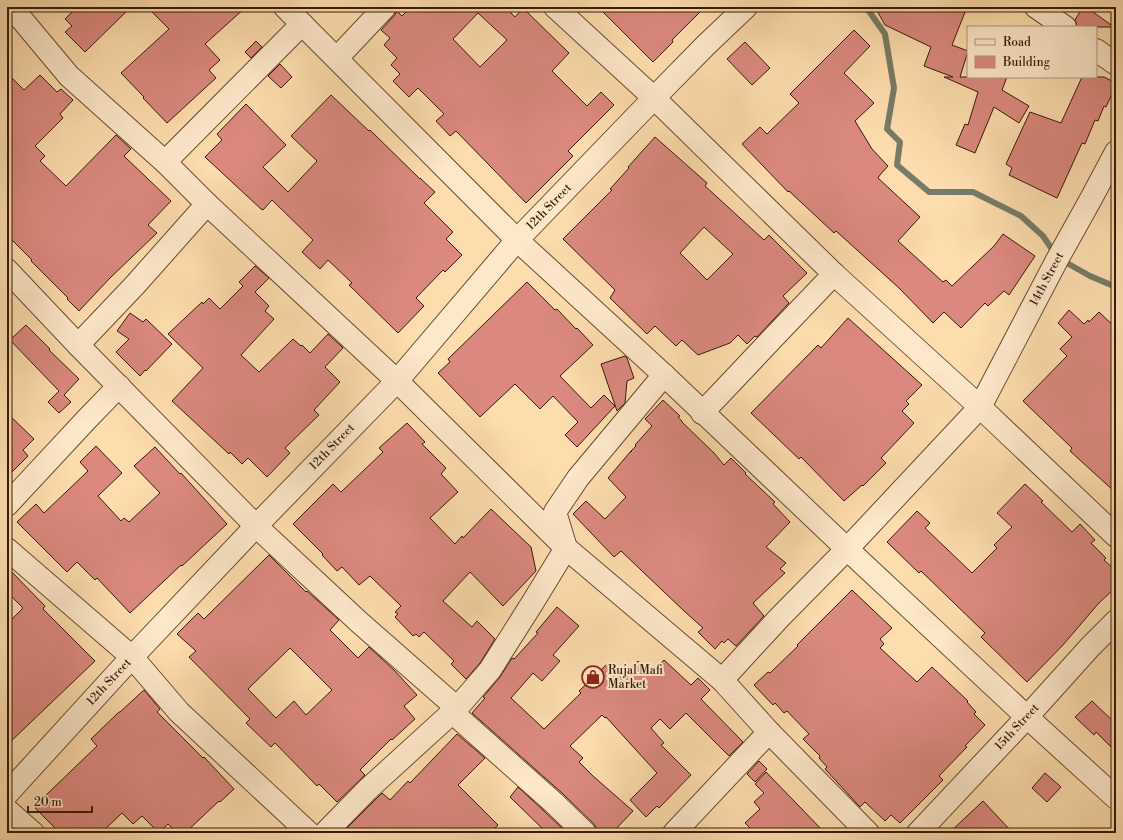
<svg xmlns="http://www.w3.org/2000/svg" width="1123" height="840" font-family="'Libre Bodoni',serif">
<style>
.lines{fill:none;stroke-linecap:round;stroke-linejoin:round}
.stream{stroke:#767c67;stroke-width:6}
.building{fill:#db897f;stroke:#371c06;fill-rule:evenodd}
.minor-casing{stroke:#684c30;stroke-width:24}
.minor{stroke:#fee8ca;stroke-width:22}
.labels{text-anchor:middle;dominant-baseline:central;stroke-width:4;stroke-linejoin:round;paint-order:stroke}
.street-label{font-size:12px;fill:#371c06;stroke:#fee8ca}
.poi-label{font-size:12px;fill:#371c06;stroke:#fee8ca;text-anchor:start}
</style>
<rect width="100%" height="100%" fill="#fddcae"/>
<filter id="stains"><feTurbulence type="fractalNoise" baseFrequency=".005" numOctaves="4"/><feColorMatrix values="0 0 0 0 .2 0 0 0 0 .09 0 0 0 0 .02 0 0 0 .5 -.17"/></filter>
<radialGradient id="worn" r=".72"><stop offset=".6" stop-color="#630" stop-opacity="0"/><stop offset="1" stop-color="#630" stop-opacity=".3"/></radialGradient>
<g class="lines">
<path class="stream" d="M866,7L885,34L894,88L887,129L900,142L897,165L929,192H973L1021,216L1043,236L1058,258L1090,276L1116,287"/>
</g>
<g class="building">
<path d="M77,7H131L85,52L65,32L72,26L65,19Z"/>
<path d="M147,7H246L205,44L220,60L209,70L216,78L167,123L143,98L144,97L121,73L169,29Z"/>
<path d="M411,7H505L515,17L523,8L569,53L552,71L587,106L601,92L614,105L568,151L573,156L526,203L456,131L450,136L436,121L444,114L418,88L409,97L393,81L400,74L391,65L397,58L384,45L390,38L381,30L394,16L397,11L402,16ZM478,13L507,40L480,67L453,39Z"/>
<path d="M598,7H705L672,40L673,42L653,62Z"/>
<path d="M875,7H967L952,45L968,51L960,77H1007L1002,90L1029,106L1019,123L994,107L975,153L956,145L965,124L968,125L978,92L944,77H953L924,66L931,47L885,25Z"/>
<path d="M1083,7H1086L1114,27H1077L1076,22L1075,20Z"/>
<path d="M854,30L870,46L844,73L874,103L855,121L872,149L888,166L880,175L878,178L920,217L898,241L943,282L946,280L952,286L994,246L1003,234L1035,256L1009,295L1004,291L988,306L985,303L961,328L944,312L933,323L899,288L836,231L834,233L789,191L788,192L742,144L760,127L767,134L799,103L790,94Z"/>
<path d="M256,41L262,47L251,58L245,52Z"/>
<path d="M745,42L770,68L752,85L727,59Z"/>
<path d="M280,64L292,77L281,88L268,76Z"/>
<path d="M7,73L24,90L40,75L57,92L61,89L73,100L60,114L63,118L35,146L45,156L40,161L66,186L116,135L131,149L124,156L171,201L148,225L157,233L110,278L79,311L67,299L68,298L31,261L32,260L7,235Z"/>
<path d="M1082,77H1104L1116,83V85L1106,107L1104,106L1098,121L1095,120L1085,144L1082,143L1057,198L1009,175L1012,168L1006,164L1030,112L1061,123Z"/>
<path d="M331,95L369,131L370,130L420,179V178L435,192L424,203L453,232L446,239L462,255L445,272L443,270L416,298L424,306L398,333L349,285L352,283L328,260L320,269L302,252L313,240L272,200L263,210L261,209L205,157L222,140L217,134L246,104L286,145L263,167L288,192L317,161L291,136Z"/>
<path d="M655,137L707,183L705,186L764,240L769,235L807,273L783,296L789,303L757,337L755,336L747,344L738,335L730,343L698,355L682,340L676,346L655,326L647,334L610,298L615,290L563,239L612,190L610,189L629,168L628,167ZM704,227L733,254L707,280L680,253Z"/>
<path d="M255,266L269,278L255,292L269,306L265,311L274,319L241,355L259,372L293,339L301,346L302,345L310,353L328,334L343,348L325,367L340,382L314,410L319,415L285,448L290,453L267,477L248,458L242,464L230,452L229,454L172,401L203,368L168,334L202,302L203,304L209,298L220,309L243,286L239,282Z"/>
<path d="M527,282L555,310L557,309L576,329L577,328L593,345L560,376L591,408L604,395L615,406L577,447L565,435L578,422L553,396L540,409L515,384L480,417L438,373L450,362L448,359Z"/>
<path d="M1069,310L1084,324L1088,320L1089,322L1099,312L1116,328V493L1070,451L1072,448L1023,401L1067,356L1060,349L1072,337L1058,323Z"/>
<path d="M130,313L143,322L146,319L172,344L146,371L145,370L140,376L116,352L129,339L117,331Z"/>
<path d="M848,318L922,385L906,401L909,404L902,411L914,423L899,439L881,458L886,463L863,486L862,485L844,501L801,457L799,459L751,413L818,345L821,348Z"/>
<path d="M26,325L50,349L49,350L79,379L64,395L71,402L59,413L48,402L59,391L10,340Z"/>
<path d="M625,356L627,358L634,378L627,381L625,403L617,411L601,364Z"/>
<path d="M663,400L680,416L678,417L682,421V422L714,453L724,465L731,458L746,473L745,474L775,502L773,504L790,522L766,547L786,563L780,569L785,573L753,603L764,616L736,646L728,639L724,643L722,641L715,649L698,632L703,628L683,610L621,551L614,557L573,514L586,501L605,519L626,497L608,478L631,451L632,452L631,451L636,446L635,445L652,426L645,419Z"/>
<path d="M7,413L34,439L23,450L28,456L7,477Z"/>
<path d="M407,423L425,442L422,444L446,468L441,474L458,492L430,518L455,544L462,536L463,538L491,509L531,547L536,571L503,606L470,572L443,601L472,627L477,621L495,639L480,663L466,679L451,664L454,661L424,632L419,637L416,634L413,636L395,617L398,614L395,612L401,606L371,577L370,576L359,585L342,567L337,571L322,555L323,554L293,524L333,484L341,492L383,452L379,448Z"/>
<path d="M96,446L122,473L98,496L121,521L124,518L129,522L160,493L134,466L155,447L180,474L181,473L227,524L182,566L181,565L130,613L97,578L95,580L77,562L67,572L17,522L36,504L44,513L88,471L80,462Z"/>
<path d="M1025,484L1043,501L1041,502L1072,532L1080,524L1095,540L1091,543L1106,558L1104,560L1116,571V587L1098,604L1063,645L1027,682L981,637L985,633L921,571L919,573L887,542L917,511L930,523L925,528L972,573L997,548L994,545L1012,527L997,513Z"/>
<path d="M269,555L306,592L307,591L339,620L330,630L358,658L369,647L395,671L417,695L404,706L415,719L392,740L391,739L360,770L365,775L337,802L319,784L317,786L275,743L271,747L246,723L250,719L189,657L196,651L177,634L198,613L204,619ZM290,648L332,690L306,715L294,701L276,718L248,689Z"/>
<path d="M7,567L45,606L43,609L95,661L7,745V624L23,608L7,592Z"/>
<path d="M852,590L892,628L880,639L884,644L880,648L917,682L932,667L968,701L967,702L976,712L974,714L985,725L965,746L967,747L939,776L943,780L900,823L891,815L885,821L865,802L860,807L825,769L827,767L819,758L820,756L803,739L809,734L787,711L784,713L775,703L773,705L754,685L768,672L770,673L798,646L797,645Z"/>
<path d="M557,607L579,626L553,655L560,661L542,681L533,673L511,698L544,729L581,693L579,691L608,663L621,678L638,661L651,673L664,660L691,685L698,678L710,690L701,699L743,742L729,756L686,713L670,729L660,719L651,728L664,743L661,745L691,775L659,808L657,806L646,817L630,800L657,773L606,717L605,718L602,715L570,746L583,758L579,762L593,776L633,811L612,833H597V829L594,824L562,793L472,713L485,698L483,697L500,677L512,658L514,659L515,658L538,633L536,632Z"/>
<path d="M144,690L160,709L157,712L203,758L204,757L234,789L220,802L219,801L185,833H177L168,824L159,833L142,816L133,824L122,813L101,833H60L35,808L46,797L45,796L97,746L91,739L119,712H120Z"/>
<path d="M1092,701L1116,724V752L1096,732L1094,735L1075,717Z"/>
<path d="M457,734L485,758L458,785L498,825L490,833H342L382,793L390,800L408,781L410,783Z"/>
<path d="M759,761L767,769L755,782L747,774Z"/>
<path d="M766,772L797,804L825,833H755L745,823L760,809L754,802L764,793L755,784Z"/>
<path d="M1045,773L1061,787L1047,802L1032,788Z"/>
<path d="M518,787L544,811L567,833H547L510,797Z"/>
<path d="M983,801L1013,833H949Z"/>
</g>
<g class="lines">
<g class="minor-casing">
<g id="minor">
<path d="M15,7L18,15L69,76L165,162L207,204L397,381L566,548L722,680L769,732L868,833"/>
<path d="M285,7L517,240L664,375L847,549L1027,717L1116,798"/>
<path d="M555,7L654,98L834,274L980,407L1116,536"/>
<path d="M1036,7L1065,27"/>
<path d="M1096,50L1116,64"/>
<path d="M337,58L385,7"/>
<path d="M165,162L302,24"/>
<path d="M7,270L78,345L256,526L359,622L457,708"/>
<path d="M78,345L135,285L207,204"/>
<path d="M702,413L771,340L834,274"/>
<path d="M7,505L87,419L119,386"/>
<path d="M7,549L132,657L179,712L309,833"/>
<path d="M722,680L780,617L847,549L980,407L1058,258L1092,197L1116,152"/>
<path d="M453,713L553,802L585,833"/>
<path d="M7,794L132,657L256,526L397,381L517,240L654,98L706,45L746,7"/>
<path d="M7,810L33,833"/>
<path d="M325,833L367,790L457,708L490,670L533,602L566,548L555,512L578,478L664,375"/>
<path d="M674,833L769,732"/>
<path d="M918,833L1027,717L1090,647L1116,621"/>
</g>
</g>
<use href="#minor" class="minor"/>
</g>
<defs>
<g id="shop-ring" transform="scale(1.15)"><circle r="9.5" fill="#fee8ca" stroke="#8f2418" stroke-width="1.5"/><path d="M-5-2.5h2.3a2.7 3.5 0 0 1 5.4 0H5L5.5 6h-11ZM-1.5-2.5h3a1.5 2.3 0 0 0-3 0Z" fill="#8f2418"/></g>
</defs>
<g fill-rule="evenodd">
<use href="#shop-ring" x="593" y="677"/>
</g>
<g class="labels">
<g class="street-label">
<text transform="translate(549 207) rotate(-46)">12th Street</text>
<text transform="translate(1047 279) rotate(-62)">14th Street</text>
<text transform="translate(332 447) rotate(-46)">12th Street</text>
<text transform="translate(109 682) rotate(-47)">12th Street</text>
<text transform="translate(1017 727) rotate(-47)">15th Street</text>
</g>
<g class="poi-label">
<text x="608" y="670">Rujal Mafi<tspan x="608" dy="14">Market</tspan></text>
</g>
</g>
<rect width="1123" height="840" fill="none" stroke="#fddcae" stroke-width="24"/>
<rect x="8" y="8" width="1107" height="824" fill="none" stroke="#371c06" stroke-width="2"/>
<rect x="12" y="12" width="1099" height="816" fill="none" stroke="#371c06"/>
<rect x="967" y="26" width="130" height="52" fill="#fee8ca" stroke="#ae967c"/>
<rect x="975" y="39" width="20" height="6" fill="#fee8ca" stroke="#ae967c"/>
<text x="1003" y="46" font-size="12" fill="#371c06">Road</text>
<rect x="975" y="56" width="20" height="12" fill="#db897f" stroke="#ae967c"/>
<text x="1003" y="66" font-size="12" fill="#371c06">Building</text>
<path d="M28 806v6h64v-6" fill="none" stroke="#371c06" stroke-width="2"/>
<text x="34" y="806" font-size="12" fill="#371c06" stroke="#fee8ca" stroke-width="3" paint-order="stroke">20 m</text>
<rect width="100%" height="100%" filter="url(#stains)"/>
<rect width="100%" height="100%" fill="url(#worn)"/>
</svg>
